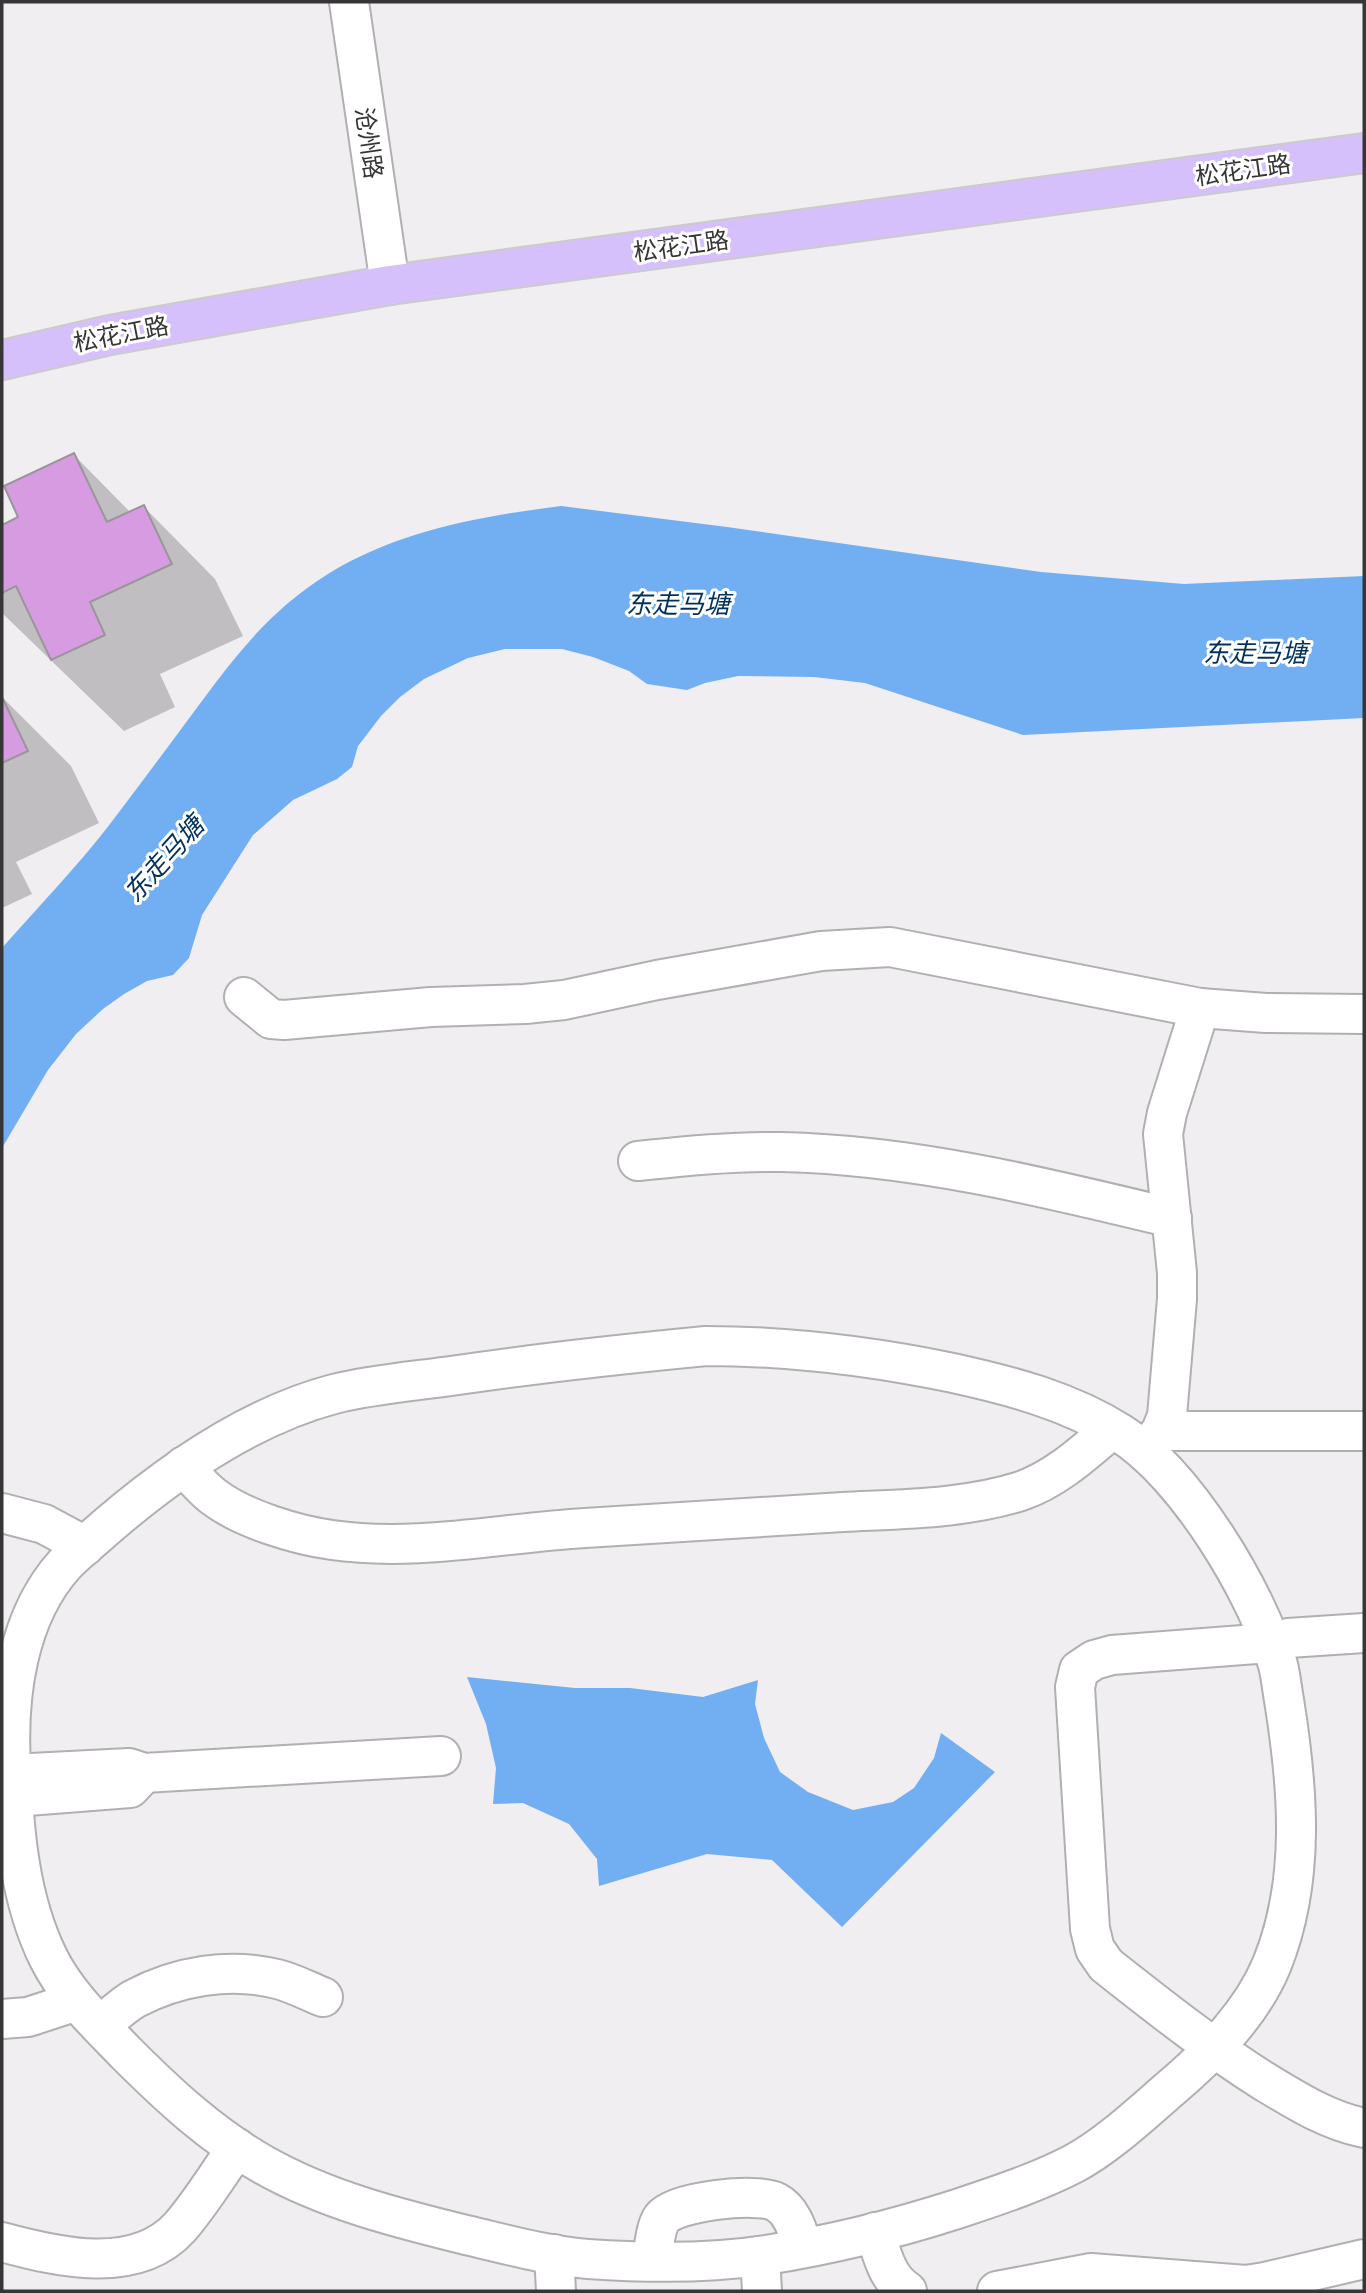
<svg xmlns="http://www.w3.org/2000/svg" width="1366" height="2293" font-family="'DM Sans','Noto Sans SC',sans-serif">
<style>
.water{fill:#71aff2}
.shadow{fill:#0003}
.building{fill:#d79be1;stroke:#989698;stroke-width:2}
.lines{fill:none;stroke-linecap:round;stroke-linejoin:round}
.minor-casing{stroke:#b1afb2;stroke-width:42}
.major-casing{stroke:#cbcbcb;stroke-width:42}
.minor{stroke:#fff;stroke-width:38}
.major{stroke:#d6c0fb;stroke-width:38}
.labels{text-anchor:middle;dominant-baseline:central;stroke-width:6;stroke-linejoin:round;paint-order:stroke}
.street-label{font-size:24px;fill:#373637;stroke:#fff}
.water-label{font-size:26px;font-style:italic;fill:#03315b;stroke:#fff}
</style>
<rect width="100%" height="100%" fill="#f0eef0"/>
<g class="water">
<path d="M561,506L727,527L1041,572L1184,584L1364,576V718L1023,735L865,683L814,677L738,676L705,683L687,690L647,684L629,671L593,657L562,649H505L468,658L424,679L400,697L381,716L358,746L352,767L337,779L293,800L253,835L202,915L189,958L173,975L147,981L124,994L103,1009L76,1034L48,1070L2,1148V948C38,907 77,867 110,824C139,786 167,748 196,709C236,655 270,610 328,574C397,531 482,516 561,506Z"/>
<path d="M467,1677L575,1688H630L703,1697L758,1680L755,1704L764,1738L780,1772L808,1792L853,1810L893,1802L914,1788L934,1758L941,1733L995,1772L842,1927L772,1860L707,1854L599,1886L597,1859L569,1824L523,1803L493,1804L496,1768L486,1724Z"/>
</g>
<g class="shadow">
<path d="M74,455L131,513L144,507L215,579L243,636L160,674L175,707L124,731L2,613V526L21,518Z"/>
<path d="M2,697L71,766L99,823L16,862L32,894L2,908Z"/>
</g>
<g class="building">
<path d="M74,453L107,522L144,505L172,564L90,602L105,635L51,660L16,586L2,593V525L18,517L4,486Z"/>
<path d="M2,697L28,751L2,763Z"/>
</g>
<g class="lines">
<g class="minor-casing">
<g id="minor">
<path d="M349,2L390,285"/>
<path d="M244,997L271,1019L284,1020L431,1007L525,1004L564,1000L657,980L821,951L890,947L1200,1008L1266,1013L1364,1014"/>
<path d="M638,1161C686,1156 734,1151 782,1152C914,1155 1044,1187 1172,1218"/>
<path d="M706,1346C790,1346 871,1356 953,1373C1012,1386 1069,1401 1120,1433C1185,1473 1257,1592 1278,1665C1281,1677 1282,1689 1284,1700C1298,1787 1306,1880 1272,1964C1252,2013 1211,2054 1171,2088C1142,2113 1107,2146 1073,2164C1036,2183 996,2196 957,2209C895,2229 830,2245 766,2255C708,2264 646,2263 588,2259C547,2256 505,2244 466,2235C397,2218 326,2200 264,2165C212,2136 168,2095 126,2053C97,2023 66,1994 48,1957C19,1898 14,1829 11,1765C7,1697 17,1617 65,1564C77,1551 92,1540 105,1528C170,1472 250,1416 334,1394C374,1384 417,1381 458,1375C540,1363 623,1354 706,1346Z"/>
<path d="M1161,1431H1364"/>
<path d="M1145,1452L1161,1431L1167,1416L1177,1299V1273L1163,1134L1167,1113L1200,1008"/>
<path d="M184,1466C193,1477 202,1488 214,1497C243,1519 296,1535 332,1540C415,1552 501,1533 585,1528C671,1522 757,1517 843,1512C901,1509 965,1509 1021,1491C1056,1479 1085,1452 1112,1429"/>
<path d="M2,1513L44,1524L85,1546"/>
<path d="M1364,1633L1288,1638L1269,1643L1112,1655L1094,1660L1079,1670L1075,1687L1090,1929L1095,1949L1106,1965C1157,2005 1207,2045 1262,2080C1295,2100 1326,2120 1364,2128"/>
<path d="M144,1773L441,1756"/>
<path d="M2,1798L130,1788L144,1773L129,1768L11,1774"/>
<path d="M2,2019L28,2017L77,2001"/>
<path d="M100,2026C111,2017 122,2006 134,1999C177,1976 230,1967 277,1979C293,1983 308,1991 323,1997"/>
<path d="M875,2232C882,2255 887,2278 907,2291"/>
<path d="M2,2242C57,2257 136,2276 180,2227C201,2203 218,2174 237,2148"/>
<path d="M554,2254L556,2291"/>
<path d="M760,2256L762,2291"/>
<path d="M652,2260C654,2249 655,2228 662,2218C675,2201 758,2192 776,2202C792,2210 798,2232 803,2247"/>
<path d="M997,2291L1091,2273L1246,2285L1265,2282L1364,2259"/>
</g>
</g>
<g class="major-casing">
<path id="major" d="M2,360L110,335L390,285L1364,153"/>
</g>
<use href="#minor" class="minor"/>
<use href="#major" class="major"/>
</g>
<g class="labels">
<g class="street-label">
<text transform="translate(369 143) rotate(82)">沧州路</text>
<text transform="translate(1243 170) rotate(-8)">松花江路</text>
<text transform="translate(681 246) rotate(-8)">松花江路</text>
<text transform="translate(121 334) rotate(-11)">松花江路</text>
</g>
<g class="water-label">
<text x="678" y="604">东走马塘</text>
<text x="1255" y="653">东走马塘</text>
<text transform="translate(164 859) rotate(-48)">东走马塘</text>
</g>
</g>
<rect width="1366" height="2293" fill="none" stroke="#373637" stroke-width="7"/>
</svg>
